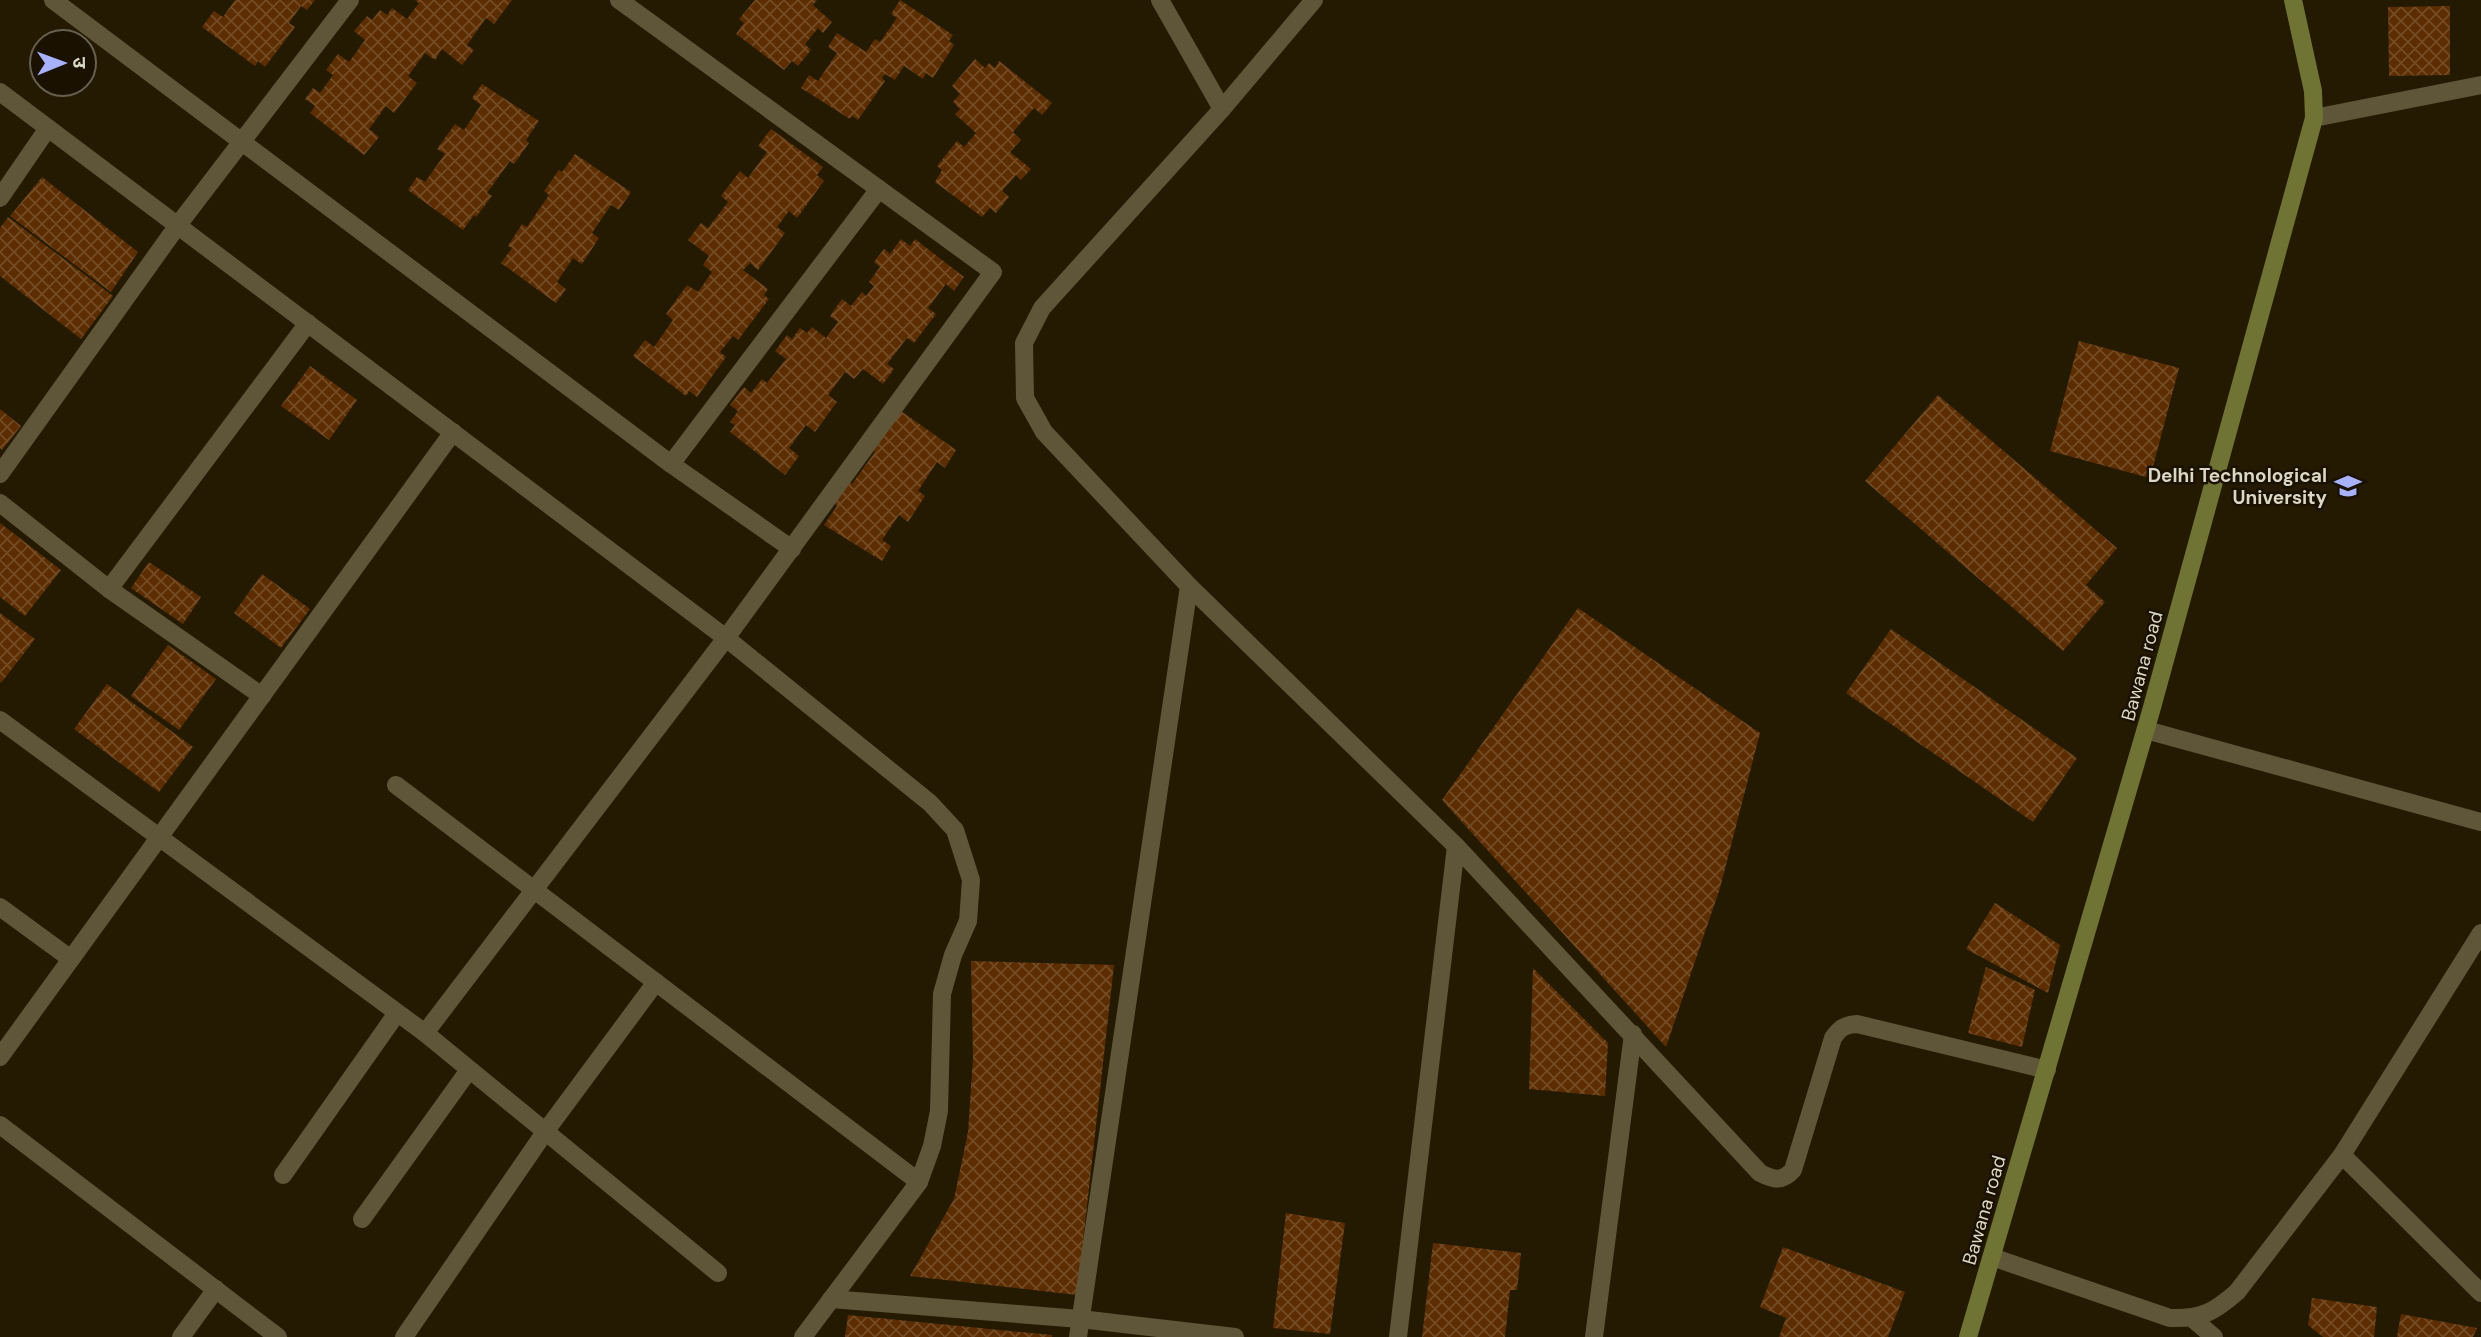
<svg xmlns="http://www.w3.org/2000/svg" width="2481" height="1337" font-family="'DM Sans','Noto Sans Devanagari',sans-serif">
<style>
.building{fill:url(#building-cross-hatch)}
.lines{fill:none;stroke-linecap:round;stroke-linejoin:round}
.lane{stroke:#5f5539;stroke-width:18}
.street{stroke:#5f5539;stroke-width:18}
.secondary{stroke:#6f7435;stroke-width:18}
.labels{text-anchor:middle;dominant-baseline:central;stroke-width:5;stroke-linejoin:round;paint-order:stroke}
.poi-label{font-size:19px;font-weight:bold;fill:#dbd6c6;stroke:#1a1100;text-anchor:end}
.street-label{font-size:19px;fill:#dbd6c6;stroke:#1a1100}
</style>
<defs>
<pattern id="building-cross-hatch" width="8" height="8" patternUnits="userSpaceOnUse" patternTransform="scale(1.75)"><rect width="8" height="8" fill="#5c2d01"/><path d="M0 0l8 8M0 8l8-8" fill="none" stroke="#734b25"/></pattern>
</defs>
<rect width="100%" height="100%" fill="#231a01"/>
<g class="building">
<path d="M235,0H315L307,10L301,6L289,23L295,27L265,67L258,61L255,66L202,27L214,11L223,17Z"/>
<path d="M415,0H512L494,24L486,18L467,45L474,50L462,65L442,49L435,60L425,53L408,76L417,83L394,113L386,106L369,129L379,137L364,155L310,113L315,106L305,99L313,88L320,93L333,75L326,70L338,54L349,62L365,40L354,31L367,16L372,20L380,10L387,15L392,8L407,19L419,3Z"/>
<path d="M755,0H817L813,5L832,22L823,33L818,28L805,44L811,50L798,66L792,61L784,70L736,34L744,23L739,19Z"/>
<path d="M900,0L953,35L949,41L954,45L933,78L926,73L923,79L904,66L895,80L885,74L882,78L885,81L858,120L852,116L850,119L801,88L809,75L818,81L837,53L828,47L837,33L866,52L875,39L880,42L897,18L891,14Z"/>
<path d="M2450,6V75L2389,76L2388,7Z"/>
<path d="M975,59L985,68L989,63L995,68L999,61L1052,103L1042,115L1034,108L1013,132L1021,140L1010,152L1031,169L1021,180L1016,175L1002,191L1009,197L996,213L990,208L982,217L935,182L942,170L937,166L957,141L964,147L976,133L955,114L960,109L953,102L960,94L952,86Z"/>
<path d="M482,84L539,121L526,140L529,143L514,164L510,161L487,193L492,196L476,217L474,215L463,230L408,190L417,177L425,182L445,154L437,149L455,124L464,130L481,105L472,98Z"/>
<path d="M771,129L823,167L817,175L824,181L797,218L789,211L777,227L785,233L758,270L750,263L743,270L768,289L764,295L769,299L738,340L733,336L720,352L726,357L697,397L689,391L686,396L633,356L645,340L654,347L673,320L666,314L687,285L698,292L712,272L703,265L709,256L688,240L701,223L708,228L728,202L721,196L740,171L748,178L767,152L758,146Z"/>
<path d="M575,154L631,192L619,210L611,205L592,233L599,238L582,264L573,258L557,282L566,289L556,303L501,263L512,248L508,246L522,224L527,227L549,195L544,191L559,170L562,172Z"/>
<path d="M42,177L138,252L111,292L10,216Z"/>
<path d="M8,217L113,296L81,339L0,276V228Z"/>
<path d="M901,239L910,246L915,239L964,277L954,291L946,284L928,308L936,314L914,343L907,338L887,364L894,369L883,384L863,369L854,379L845,372L828,395L837,402L815,432L806,425L789,448L799,456L785,475L730,432L735,425L730,422L738,411L730,405L744,387L751,393L762,379L767,383L786,359L775,351L787,335L792,339L800,328L807,333L812,327L826,338L838,322L830,316L842,299L851,306L862,292L866,296L874,286L869,282L880,267L874,262L884,249L890,254Z"/>
<path d="M2079,341L2179,368L2150,478L2050,451Z"/>
<path d="M310,366L357,400L329,440L281,406Z"/>
<path d="M1938,395L2117,548L2086,585L2105,602L2063,651L1865,481Z"/>
<path d="M0,409L21,426L2,450L0,448Z"/>
<path d="M901,411L956,450L945,468L937,462L918,491L925,496L908,522L899,515L882,540L891,546L882,561L824,525L837,506L834,503L848,481L852,484L875,452L870,449Z"/>
<path d="M0,523L61,570L25,616L0,597Z"/>
<path d="M149,562L201,597L183,624L131,588Z"/>
<path d="M262,574L310,609L281,648L234,613Z"/>
<path d="M1578,608L1760,733L1720,888L1666,1047L1442,800Z"/>
<path d="M0,613L35,639L1,683L0,682Z"/>
<path d="M1891,629L2077,758L2033,822L1846,693Z"/>
<path d="M168,645L216,679L179,730L131,696Z"/>
<path d="M107,684L193,747L159,792L74,729Z"/>
<path d="M1995,903L2060,945L2048,993L1966,949Z"/>
<path d="M971,961L1114,965L1077,1295L910,1276L954,1199L968,1132L973,1058Z"/>
<path d="M1986,967L2035,990L2022,1047L1968,1033Z"/>
<path d="M1533,968L1608,1043L1605,1096L1529,1089Z"/>
<path d="M1286,1213L1345,1223L1330,1334L1273,1328Z"/>
<path d="M1433,1243L1521,1253L1517,1290H1510L1505,1337H1422Z"/>
<path d="M1783,1247L1905,1292L1888,1337H1779L1786,1318L1760,1307Z"/>
<path d="M2312,1298L2377,1307L2374,1337H2323L2308,1325Z"/>
<path d="M2401,1314L2477,1328L2473,1337H2397Z"/>
<path d="M848,1315L1052,1335V1337H845Z"/>
</g>
<g class="lines">
<g class="lane">
<path d="M53,0L671,464L792,549"/>
<path d="M0,198L48,128"/>
<path d="M671,464L879,189"/>
<path d="M0,474L178,225L350,0"/>
<path d="M0,503L109,589L262,696"/>
<path d="M109,589L308,323"/>
<path d="M0,720L425,1033L718,1273"/>
<path d="M2146,730L2481,822"/>
<path d="M396,785L919,1182"/>
<path d="M0,907L71,959"/>
<path d="M425,1033L726,638L993,272L619,0"/>
<path d="M2342,1155L2481,1293"/>
<path d="M283,1175L397,1013"/>
<path d="M362,1219L469,1070"/>
<path d="M1992,1257L2170,1318C2202,1319 2214,1312 2237,1292L2342,1155L2481,933"/>
<path d="M831,1299L1080,1319L1235,1337"/>
<path d="M2193,1319L2214,1337"/>
<path d="M404,1337L545,1132L656,982"/>
<path d="M1078,1337L1189,586"/>
<path d="M1398,1337L1456,846"/>
<path d="M1594,1337L1633,1034"/>
</g>
<g class="street">
<path d="M1160,0L1222,109"/>
<path d="M1314,0L1222,109L1042,308L1024,343L1025,398L1044,432L1189,586L1456,846L1760,1173C1774,1180 1782,1182 1793,1170L1833,1038C1840,1028 1844,1025 1857,1024L2047,1070"/>
<path d="M0,92L726,638L930,803L955,830L971,880L968,921L953,955L942,994L939,1111L932,1146L919,1182L803,1337"/>
<path d="M2314,118L2481,85"/>
<path d="M0,1057L453,432"/>
<path d="M0,1125L278,1337"/>
<path d="M181,1337L216,1289"/>
</g>
<path class="secondary" d="M1968,1337L2151,711L2314,118L2313,91L2293,0"/>
</g>
<defs>
<g id="university-bare" transform="scale(2.1)"><path d="M0-5L7-2L0 1L-7-2ZM-4 1L0 2.5L4 1V4Q0 6-4 4Z" fill="#a7b1fc" stroke="#1a1100" stroke-width="2.5" paint-order="stroke"/></g>
</defs>
<g fill-rule="evenodd">
<use href="#university-bare" x="2348" y="486"/>
</g>
<g class="labels">
<g class="poi-label">
<text x="2327" y="475">Delhi Technological<tspan x="2327" dy="22">University</tspan></text>
</g>
<g class="street-label">
<text transform="translate(2142 666) rotate(-75)">Bawana road</text>
<text transform="translate(1984 1210) rotate(-74)">Bawana road</text>
</g>
</g>
<g transform="translate(63 63) rotate(89)"><circle r="33" fill="#1a1100" stroke="#67604f" stroke-width="2"/>
<path d="M0-5L12 26L0 18L-12 26Z" fill="#a7b1fc"/>
<text y="-10" font-size="19" font-weight="bold" text-anchor="middle" fill="#dbd6c6">उ</text>
</g>
</svg>
